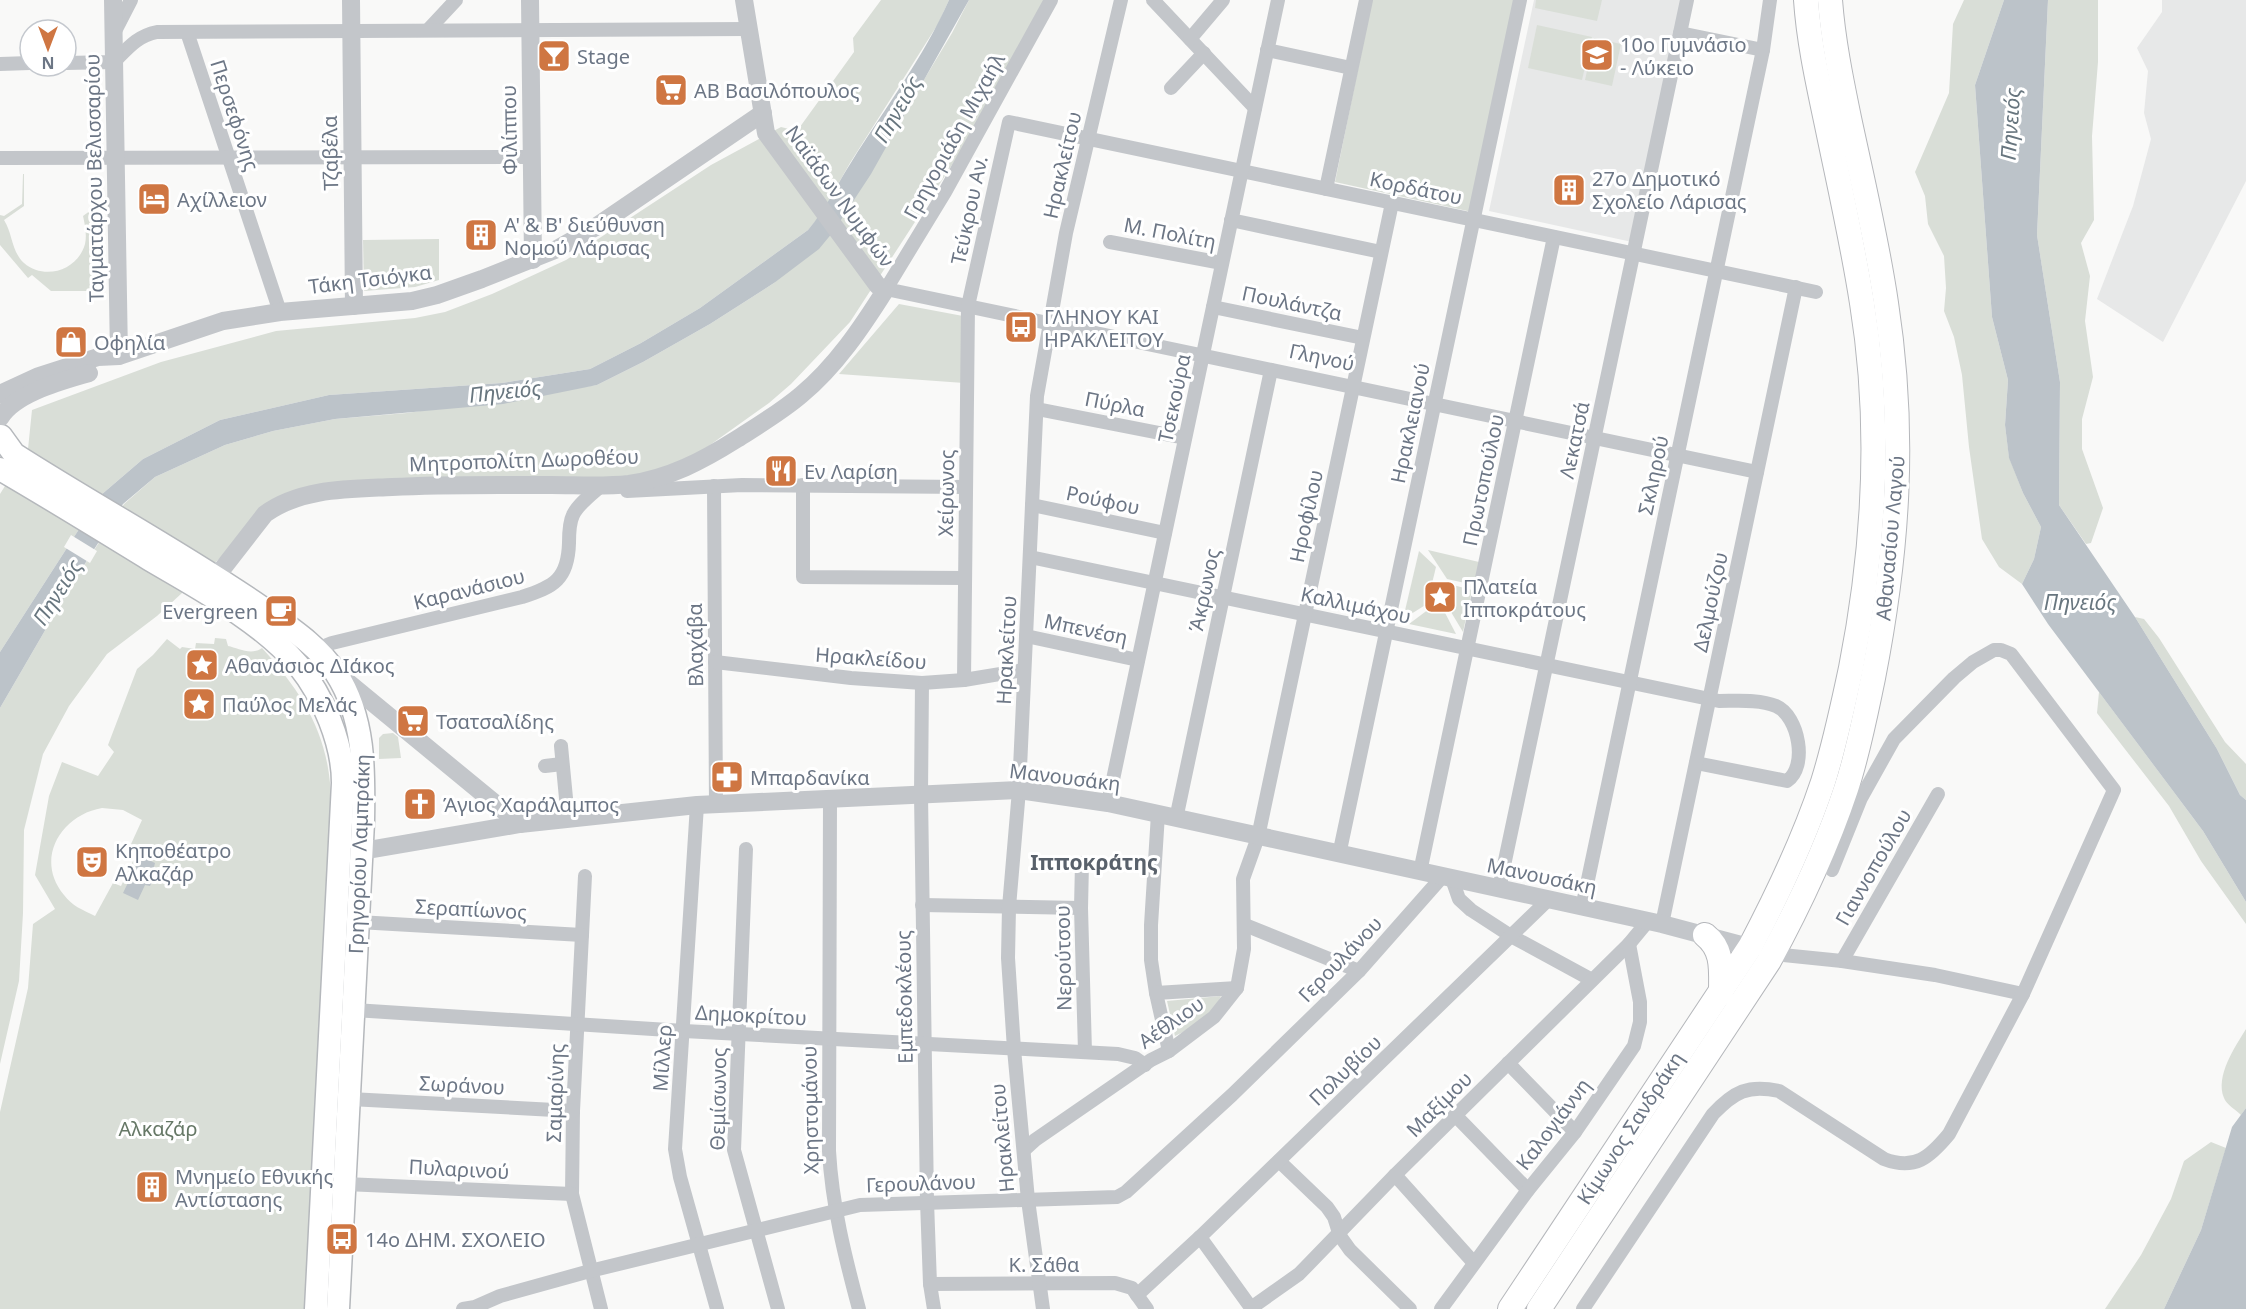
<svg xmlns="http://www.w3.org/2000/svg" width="2246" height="1309" font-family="'Noto Sans',sans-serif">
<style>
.built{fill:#e7e8e8}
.green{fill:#d9ded7;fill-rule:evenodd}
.water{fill:#bcc3c9}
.pier{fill:#f9f9f8}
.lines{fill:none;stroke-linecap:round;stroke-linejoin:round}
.primary-casing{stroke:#b5b8bc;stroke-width:25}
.trunk-casing{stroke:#b5b7bb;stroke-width:26}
.minor{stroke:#c3c6ca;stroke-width:14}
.tertiary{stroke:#c3c6ca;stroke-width:18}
.primary{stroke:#fff;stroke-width:22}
.trunk{stroke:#fff;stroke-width:24}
.labels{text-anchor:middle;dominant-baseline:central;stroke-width:6;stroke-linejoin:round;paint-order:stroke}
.poi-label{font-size:20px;fill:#6c7685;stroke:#fff;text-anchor:start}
.street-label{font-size:20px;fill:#6c7685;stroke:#fff}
.park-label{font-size:20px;fill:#667866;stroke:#fff}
.water-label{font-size:21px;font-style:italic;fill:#68767f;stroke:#fff}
.neighbourhood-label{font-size:21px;font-weight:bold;fill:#59616b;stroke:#fff}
</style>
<rect width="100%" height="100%" fill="#f9f9f8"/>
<g class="built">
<path d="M1534,0H1684L1632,242L1489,211Z"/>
<path d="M2162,0H2246V181L2163,342L2097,299L2133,206L2151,139L2144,113L2148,71L2137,48L2162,12Z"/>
</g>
<g class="green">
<path d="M881,0H949L938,24L850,163L820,216L808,230L700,308L641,343L590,369L502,383L329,395L220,420L143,459L101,495L0,652V494L28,449L32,410L161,362L276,331L415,318L445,312L492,294L566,260L711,165L781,127L797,131L854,52L853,38Z"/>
<path d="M969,0H1044L963,148L850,322L791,384L769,403L696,455L658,471L625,477L310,487L219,559L157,616L107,654L69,706L43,754L24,830L23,913L19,981L0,1064V708L72,584L124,504L155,477L225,445L273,431L335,419L407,413L597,385L643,362L710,324L774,283L904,113L952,33Z"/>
<path d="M1372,0H1516L1472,212L1335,182Z"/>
<path d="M1536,0H1602L1597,21L1535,8Z"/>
<path d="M1964,0H2004L1975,85L1992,317L2008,380L2005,425L2009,457L2023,493L2041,527L2034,559L2022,584L1999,567L1982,539L1969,447L1962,375L1954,337L1944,311L1946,288L1944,256L1928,224L1925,196L1915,172L1949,93L1953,24Z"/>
<path d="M2048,0H2098V62L2092,136L2094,220L2081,243L2090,276L2085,321L2093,377L2082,419V449L2103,508L2091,543L2086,544L2059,505L2060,382L2037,235Z"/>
<path d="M1537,25L1592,37L1582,80L1528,68Z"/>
<path d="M1594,38L1621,44L1612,86L1585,80Z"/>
<path d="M23,174H24V206L4,220C13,234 11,251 24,263C45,281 78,270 85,244C87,235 85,225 83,216L102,202L101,291H51L32,275L28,278L0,245V215L4,216L22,204Z"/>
<path d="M439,239V280L415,287L364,291L363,240Z"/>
<path d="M899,304L963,316L964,383L839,374Z"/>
<path d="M1428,550L1479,562L1474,585L1447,579Z"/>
<path d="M1419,551L1436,567L1427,604L1403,619Z"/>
<path d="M1453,585L1472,590L1463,632L1448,607Z"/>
<path d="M1433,606L1442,607L1456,634L1409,624Z"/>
<path d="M2135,617L2144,619L2159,638L2225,742L2246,764V800L2240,795L2217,749Z"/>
<path d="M215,638L226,639L228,646C238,648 251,656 262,648C307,698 332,741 331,809L306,1309H0V1112L28,988L33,924L55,909L35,875L49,796L62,762L98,776L114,752L108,745L137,669L153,655L167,639L180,649L182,647L195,649L196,643L214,644ZM102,808L123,810L142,820L126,855L134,859L121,886L113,883L95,916C83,910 72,906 64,895C34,859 61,815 102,808Z"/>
<path d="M2099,692L2203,831L2246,902V924L2201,861L2169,806L2097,713Z"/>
<path d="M393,733L398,737L401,758L379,759V738L383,734Z"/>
<path d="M1221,996C1215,1012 1191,1029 1175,1036L1167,1001Z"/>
<path d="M2246,1029V1108L2241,1115C2236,1110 2226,1104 2224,1098C2215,1076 2235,1047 2246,1029Z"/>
<path d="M2211,1142L2226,1148L2201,1230L2164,1309H2105L2141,1255L2171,1199L2184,1161Z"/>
</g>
<g class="water">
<path d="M949,0H969L871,174L833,232L819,249L774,283L710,324L643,362L597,385L503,404L335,419L273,431L225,445L155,477L123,504L72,584L0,708V652L101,495L143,459L220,420L329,395L502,383L590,369L641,343L700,308L808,230C826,209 837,184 852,161C885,108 924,57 949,0Z"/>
<path d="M2004,0H2048L2037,235L2060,382L2059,505L2135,617L2217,749L2240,795L2246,800V902L2203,831L2048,624L2022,584L2034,559L2041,527L2023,493L2009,458L2005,425L2008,380L1992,317L1975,85Z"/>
<path d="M141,856L155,863L154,867L158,869L150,886L145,885L138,900L123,893Z"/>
<path d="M2246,1108V1309H2164L2201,1230L2232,1127Z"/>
</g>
<path class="pier" d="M71,535L97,551L90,563L64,547Z"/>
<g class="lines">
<g class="primary-casing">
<g id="primary">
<path d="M1,436L14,454C95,506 181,552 261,607C287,626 318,645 336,673C365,718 364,770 363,822L338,1309"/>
<path d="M0,469C50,498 100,529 149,559C198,588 261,621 298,665C323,696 343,743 343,783L316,1309"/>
</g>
</g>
<g class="trunk-casing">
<g id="trunk">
<path d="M1705,935C1724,950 1721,971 1721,993"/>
<path d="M1510,1309L1750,947C1778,894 1804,839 1823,782C1835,744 1843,706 1851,668C1875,546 1882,426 1862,303C1853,245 1840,188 1828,130C1819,87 1809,44 1806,0"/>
<path d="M1539,1309L1769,961C1799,906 1826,849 1846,789C1858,753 1865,716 1873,678C1898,550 1906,433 1886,303C1877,241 1862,179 1849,118C1841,79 1833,40 1830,0"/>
</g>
</g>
<g class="minor">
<path d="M1051,0L945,192L886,289L1757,472"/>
<path d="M1153,0L1255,108"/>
<path d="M428,30L456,0"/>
<path d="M187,32L280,312"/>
<path d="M114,33L131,0"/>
<path d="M1680,33L1763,50"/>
<path d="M1190,39L1223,0"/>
<path d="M1267,50L1351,68"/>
<path d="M66,63L114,62C128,48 137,36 157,32L748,29"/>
<path d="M0,64L30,63"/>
<path d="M1171,88L1204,53"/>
<path d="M0,158L531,157"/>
<path d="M1326,189L1366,0"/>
<path d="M1231,220L1381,252"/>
<path d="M1110,242L1222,263"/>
<path d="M1213,307L1363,338"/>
<path d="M1037,409L1185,438"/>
<path d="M803,485V577L965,578"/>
<path d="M714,486L716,805"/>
<path d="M627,491L742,485L966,487"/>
<path d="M1032,505L1165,533"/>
<path d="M1030,557L1719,701C1737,701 1759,699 1776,706C1799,716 1808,767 1787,781L1696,763"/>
<path d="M1026,636L1138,660"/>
<path d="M315,650L332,643L522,597C554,587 568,579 569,543C569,534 569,523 573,515C578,504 593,493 602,485"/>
<path d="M715,662L851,678L922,683L964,680L1024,670"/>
<path d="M964,680L968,306L1009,122L1816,292"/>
<path d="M922,683L921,794L927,1201L930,1284L934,1309"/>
<path d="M561,746L568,819"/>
<path d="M545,766L562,764"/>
<path d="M830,798L829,1151C832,1205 845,1257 859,1309"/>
<path d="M1108,803L1278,0"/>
<path d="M697,805L675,1149L680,1177L717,1309"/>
<path d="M1158,814L1151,925V960L1156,993L1169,1051"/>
<path d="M1176,819L1271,370"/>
<path d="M746,849L734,1150L778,1309"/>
<path d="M1339,855L1520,0"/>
<path d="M1082,863L1081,908L1085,1052"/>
<path d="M1420,872L1554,237"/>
<path d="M585,876L573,1111L572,1194L601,1309"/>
<path d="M1452,879L1459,899L1471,910L1511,936L1592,980"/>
<path d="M1499,889L1687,0"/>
<path d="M922,905L1081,908"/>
<path d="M1582,908L1763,50L1770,0"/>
<path d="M358,922L582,935"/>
<path d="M1662,924L1796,287"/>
<path d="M1245,925L1359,971"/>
<path d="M1773,954L1842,961L1935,975L2023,994"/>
<path d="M1842,961L1938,794"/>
<path d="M1156,993L1237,988"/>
<path d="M354,1010L684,1031L1118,1054L1135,1058L1145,1065"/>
<path d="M1508,1063L1575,1132"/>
<path d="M350,1099L573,1111"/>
<path d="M1455,1115L1528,1190"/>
<path d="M1024,1150L1035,1140L1151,1060L1169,1051L1214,1017L1237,988L1244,949L1243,879L1258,837L1392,203"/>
<path d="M1279,1161L1327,1207L1334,1217L1340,1236L1350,1250L1410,1309"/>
<path d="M1395,1175L1474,1263"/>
<path d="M345,1184L572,1194"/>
<path d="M1200,1237L1252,1309"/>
<path d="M930,1284L1115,1283L1132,1288L1147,1309"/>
<path d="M1137,1295L1200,1237L1549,899"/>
<path d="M1251,1308L1299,1274L1395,1175L1629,944L1648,921"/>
<path d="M463,1309L475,1307L500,1296L590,1271L860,1205L1117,1197L1126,1192L1232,1095L1359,971L1442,877"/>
<path d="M1043,1309L1028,1200L1014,1049L1008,958L1009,907L1019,790L1037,396L1066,233L1121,0"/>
<path d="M1441,1309L1528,1190L1575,1132L1634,1046L1640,1022V1002L1629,944"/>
<path d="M1583,1309L1713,1114C1734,1092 1748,1084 1779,1091L1884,1159C1915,1171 1930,1157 1949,1134L2023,994L2114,790L2011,654L2001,650H1994L1973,662L1954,678L1894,739L1861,798L1832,870"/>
</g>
<g class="tertiary">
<path d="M113,0L119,356"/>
<path d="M351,0L354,306"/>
<path d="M530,0L533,260"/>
<path d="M0,394L39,376L98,357L119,356L223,321L280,312L412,301L437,295L482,279L555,250L594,228L763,113"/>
<path d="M0,418C15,393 62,381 89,373"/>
<path d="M209,586L265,514C301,488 349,489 392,487C445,484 498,485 551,485C577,485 603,487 629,484C670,478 702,461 737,439C759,425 781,412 801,395C836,366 862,327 886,289L878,286L766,133L744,0"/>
<path d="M339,675L520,824"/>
<path d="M350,849L362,851L520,824L697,805L1019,790L1108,803L1662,924L1760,950"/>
</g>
<use href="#primary" class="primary"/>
<use href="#trunk" class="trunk"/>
</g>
<defs>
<g id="school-square" transform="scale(1.725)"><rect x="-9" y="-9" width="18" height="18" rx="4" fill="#cf7642" stroke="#fff"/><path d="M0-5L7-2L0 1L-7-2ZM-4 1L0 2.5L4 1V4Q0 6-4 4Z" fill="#fff"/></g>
<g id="bar-square" transform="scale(1.725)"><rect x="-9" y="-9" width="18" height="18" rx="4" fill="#cf7642" stroke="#fff"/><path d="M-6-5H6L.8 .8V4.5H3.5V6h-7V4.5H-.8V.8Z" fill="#fff"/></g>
<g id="supermarket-square" transform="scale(1.725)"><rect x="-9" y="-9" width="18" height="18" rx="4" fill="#cf7642" stroke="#fff"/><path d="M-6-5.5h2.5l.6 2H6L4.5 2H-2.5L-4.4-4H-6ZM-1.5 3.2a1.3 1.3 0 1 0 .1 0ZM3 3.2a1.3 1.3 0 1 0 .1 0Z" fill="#fff"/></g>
<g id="building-square" transform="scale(1.725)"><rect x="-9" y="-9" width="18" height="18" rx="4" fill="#cf7642" stroke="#fff"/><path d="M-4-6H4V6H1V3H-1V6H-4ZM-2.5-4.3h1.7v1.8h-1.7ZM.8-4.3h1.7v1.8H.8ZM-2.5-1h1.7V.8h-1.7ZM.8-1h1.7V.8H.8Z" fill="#fff"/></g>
<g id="hotel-square" transform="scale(1.725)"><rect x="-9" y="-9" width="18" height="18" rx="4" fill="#cf7642" stroke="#fff"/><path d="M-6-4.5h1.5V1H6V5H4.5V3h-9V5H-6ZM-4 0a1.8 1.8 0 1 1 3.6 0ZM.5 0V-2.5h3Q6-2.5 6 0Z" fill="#fff"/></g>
<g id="bus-square" transform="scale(1.725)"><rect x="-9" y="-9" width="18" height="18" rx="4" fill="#cf7642" stroke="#fff"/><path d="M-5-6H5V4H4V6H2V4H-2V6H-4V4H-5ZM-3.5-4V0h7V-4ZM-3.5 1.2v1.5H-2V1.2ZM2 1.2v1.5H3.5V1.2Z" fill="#fff"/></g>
<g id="shop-square" transform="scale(1.725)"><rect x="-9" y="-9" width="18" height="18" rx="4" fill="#cf7642" stroke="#fff"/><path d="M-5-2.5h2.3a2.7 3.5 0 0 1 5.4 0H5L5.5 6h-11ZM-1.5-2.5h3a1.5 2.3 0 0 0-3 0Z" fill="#fff"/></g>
<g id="restaurant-square" transform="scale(1.725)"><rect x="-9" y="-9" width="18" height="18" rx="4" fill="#cf7642" stroke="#fff"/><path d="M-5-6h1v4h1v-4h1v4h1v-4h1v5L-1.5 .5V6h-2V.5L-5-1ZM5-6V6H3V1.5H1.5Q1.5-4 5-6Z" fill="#fff"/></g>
<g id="sight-square" transform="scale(1.725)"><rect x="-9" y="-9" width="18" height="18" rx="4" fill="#cf7642" stroke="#fff"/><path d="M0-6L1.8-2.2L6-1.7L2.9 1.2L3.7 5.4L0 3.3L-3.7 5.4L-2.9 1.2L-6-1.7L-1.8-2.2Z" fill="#fff"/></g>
<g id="cafe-square" transform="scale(1.725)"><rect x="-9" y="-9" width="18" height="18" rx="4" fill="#cf7642" stroke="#fff"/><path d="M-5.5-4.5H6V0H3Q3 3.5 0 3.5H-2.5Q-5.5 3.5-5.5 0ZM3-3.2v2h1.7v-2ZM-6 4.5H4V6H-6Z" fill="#fff"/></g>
<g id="pharmacy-square" transform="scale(1.725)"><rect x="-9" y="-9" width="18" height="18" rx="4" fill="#cf7642" stroke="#fff"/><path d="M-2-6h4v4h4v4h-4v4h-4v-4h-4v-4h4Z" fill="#fff"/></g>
<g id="church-square" transform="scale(1.725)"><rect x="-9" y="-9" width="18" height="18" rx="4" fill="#cf7642" stroke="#fff"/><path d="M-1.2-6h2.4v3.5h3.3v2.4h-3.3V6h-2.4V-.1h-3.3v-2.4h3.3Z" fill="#fff"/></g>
<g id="theatre-square" transform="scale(1.725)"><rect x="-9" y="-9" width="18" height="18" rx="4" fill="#cf7642" stroke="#fff"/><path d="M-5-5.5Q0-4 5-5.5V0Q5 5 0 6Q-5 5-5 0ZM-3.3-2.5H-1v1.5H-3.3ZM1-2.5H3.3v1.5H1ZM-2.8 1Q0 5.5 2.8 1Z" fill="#fff"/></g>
</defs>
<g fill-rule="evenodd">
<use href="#school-square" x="1597" y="55"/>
<use href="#bar-square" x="554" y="56"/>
<use href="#supermarket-square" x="671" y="90"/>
<use href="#building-square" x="1569" y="190"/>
<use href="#hotel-square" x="154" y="199"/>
<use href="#building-square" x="481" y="235"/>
<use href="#bus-square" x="1021" y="327"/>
<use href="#shop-square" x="71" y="342"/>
<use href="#restaurant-square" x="781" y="471"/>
<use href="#sight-square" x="1440" y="597"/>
<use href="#cafe-square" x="281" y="611"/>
<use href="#sight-square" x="202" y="665"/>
<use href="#sight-square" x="199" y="704"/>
<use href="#supermarket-square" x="413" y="721"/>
<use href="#pharmacy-square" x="727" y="777"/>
<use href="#church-square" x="420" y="804"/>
<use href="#theatre-square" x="92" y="862"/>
<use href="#building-square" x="152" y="1187"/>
<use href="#bus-square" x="342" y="1239"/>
</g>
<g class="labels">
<g class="poi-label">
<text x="1620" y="44">10ο Γυμνάσιο<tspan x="1620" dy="23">- Λύκειο</tspan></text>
<text x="577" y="56">Stage</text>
<text x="694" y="90">ΑΒ Βασιλόπουλος</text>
<text x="1592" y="178">27ο Δημοτικό<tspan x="1592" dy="23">Σχολείο Λάρισας</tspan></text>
<text x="177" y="199">Αχίλλειον</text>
<text x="504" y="224">Α' &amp; Β' διεύθυνση<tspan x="504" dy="23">Νομού Λάρισας</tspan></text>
<text x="1044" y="316">ΓΛΗΝΟΥ ΚΑΙ<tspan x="1044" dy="23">ΗΡΑΚΛΕΙΤΟΥ</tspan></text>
<text x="94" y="342">Οφηλία</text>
<text x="804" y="471">Εν Λαρίση</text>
<text x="1463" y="586">Πλατεία<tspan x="1463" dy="23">Ιπποκράτους</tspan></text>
<text x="258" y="611" text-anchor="end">Evergreen</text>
<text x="225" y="665">Αθανάσιος ΔΙάκος</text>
<text x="222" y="704">Παύλος Μελάς</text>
<text x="436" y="721">Τσατσαλίδης</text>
<text x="750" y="777">Μπαρδανίκα</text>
<text x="443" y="804">Άγιος Χαράλαμπος</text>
<text x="115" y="850">Κηποθέατρο<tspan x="115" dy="23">Αλκαζάρ</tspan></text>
<text x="175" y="1176">Μνημείο Εθνικής<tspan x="175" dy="23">Αντίστασης</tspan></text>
<text x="365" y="1239">14ο ΔΗΜ. ΣΧΟΛΕΙΟ</text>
</g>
<g class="street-label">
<text transform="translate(235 115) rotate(72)">Περσεφόνης</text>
<text transform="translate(509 130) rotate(-91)">Φιλίππου</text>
<text transform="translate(954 136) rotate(-61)">Γρηγοριάδη Μιχαήλ</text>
<text transform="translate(330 153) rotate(-91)">Τζαβέλα</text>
<text transform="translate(1062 165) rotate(-77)">Ηρακλείτου</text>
<text transform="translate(94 178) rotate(-91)">Ταγματάρχου Βελισσαρίου</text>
<text transform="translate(1416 188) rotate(12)">Κορδάτου</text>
<text transform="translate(840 196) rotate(54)">Ναϊάδων Νυμφών</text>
<text transform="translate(969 210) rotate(-78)">Τεύκρου Αν.</text>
<text transform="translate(1170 233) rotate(11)">Μ. Πολίτη</text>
<text transform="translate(370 279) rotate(-7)">Τάκη Τσιόγκα</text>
<text transform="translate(1292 303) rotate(12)">Πουλάντζα</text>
<text transform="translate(1322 357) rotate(12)">Γληνού</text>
<text transform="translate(1174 398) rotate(-78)">Τσεκούρα</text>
<text transform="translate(1115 404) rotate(11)">Πύρλα</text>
<text transform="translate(1410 423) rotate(-78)">Ηρακλειανού</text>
<text transform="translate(1574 440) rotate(-78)">Λεκατσά</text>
<text transform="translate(524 460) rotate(-2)">Μητροπολίτη Δωροθέου</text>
<text transform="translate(1653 475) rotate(-78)">Σκληρού</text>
<text transform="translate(1483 480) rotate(-78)">Πρωτοπούλου</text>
<text transform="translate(946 493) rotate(-89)">Χείρωνος</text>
<text transform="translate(1103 500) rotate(12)">Ρούφου</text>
<text transform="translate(1306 516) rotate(-78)">Ηροφίλου</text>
<text transform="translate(1890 538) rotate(-85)">Αθανασίου Λαγού</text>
<text transform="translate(469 589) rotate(-14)">Καρανάσιου</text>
<text transform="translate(1204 590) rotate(-78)">Άκρωνος</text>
<text transform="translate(1710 602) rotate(-78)">Δελμούζου</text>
<text transform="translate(1356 605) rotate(12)">Καλλιμάχου</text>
<text transform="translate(1086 629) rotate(12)">Μπενέση</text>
<text transform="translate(695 645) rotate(-91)">Βλαχάβα</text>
<text transform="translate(1006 650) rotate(-87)">Ηρακλείτου</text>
<text transform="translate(871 658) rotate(4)">Ηρακλείδου</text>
<text transform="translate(1065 777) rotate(7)">Μανουσάκη</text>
<text transform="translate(359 854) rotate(-88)">Γρηγορίου Λαμπράκη</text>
<text transform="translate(1873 867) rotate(-60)">Γιαννοπούλου</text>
<text transform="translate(1542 876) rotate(12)">Μανουσάκη</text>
<text transform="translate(471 909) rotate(3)">Σεραπίωνος</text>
<text transform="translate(1063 958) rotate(-91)">Νερούτσου</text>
<text transform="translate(1340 959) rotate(-46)">Γερουλάνου</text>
<text transform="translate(904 997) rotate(-91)">Εμπεδοκλέους</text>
<text transform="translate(751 1015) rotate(3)">Δημοκρίτου</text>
<text transform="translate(1171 1022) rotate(-35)">Αέθλιου</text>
<text transform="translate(662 1058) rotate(-86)">Μίλλερ</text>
<text transform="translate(1345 1070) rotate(-44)">Πολυβίου</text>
<text transform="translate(462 1085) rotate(3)">Σωράνου</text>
<text transform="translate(555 1093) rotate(-88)">Σαμαρίνης</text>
<text transform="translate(718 1099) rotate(-89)">Θεμίσωνος</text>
<text transform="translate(1439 1104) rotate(-45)">Μαξίμου</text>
<text transform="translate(810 1110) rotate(-91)">Χρηστομάνου</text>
<text transform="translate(1553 1124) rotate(-53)">Καλογιάννη</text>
<text transform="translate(1630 1128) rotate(-57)">Κίμωνος Σανδράκη</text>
<text transform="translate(1002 1138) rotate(-95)">Ηρακλείτου</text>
<text transform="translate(459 1169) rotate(3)">Πυλαρινού</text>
<text transform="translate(921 1183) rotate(-2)">Γερουλάνου</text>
<text x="1044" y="1264">Κ. Σάθα</text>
</g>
<g class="park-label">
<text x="158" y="1128">Αλκαζάρ</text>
</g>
<g class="water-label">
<text transform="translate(897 109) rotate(-60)">Πηνειός</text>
<text transform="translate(2010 124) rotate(-86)">Πηνειός</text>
<text transform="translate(505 391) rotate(-6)">Πηνειός</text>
<text transform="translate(57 592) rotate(-58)">Πηνειός</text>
<text x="2080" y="602">Πηνειός</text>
</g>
<g class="neighbourhood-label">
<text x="1094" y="862">Ιπποκράτης</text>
</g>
</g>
<g transform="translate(48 48) rotate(180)"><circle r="28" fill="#ffffff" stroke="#c4c8ce" stroke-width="1.5"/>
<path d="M0-4.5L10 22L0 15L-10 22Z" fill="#cf7642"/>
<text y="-9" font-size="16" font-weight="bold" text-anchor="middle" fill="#6c7685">N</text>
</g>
</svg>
